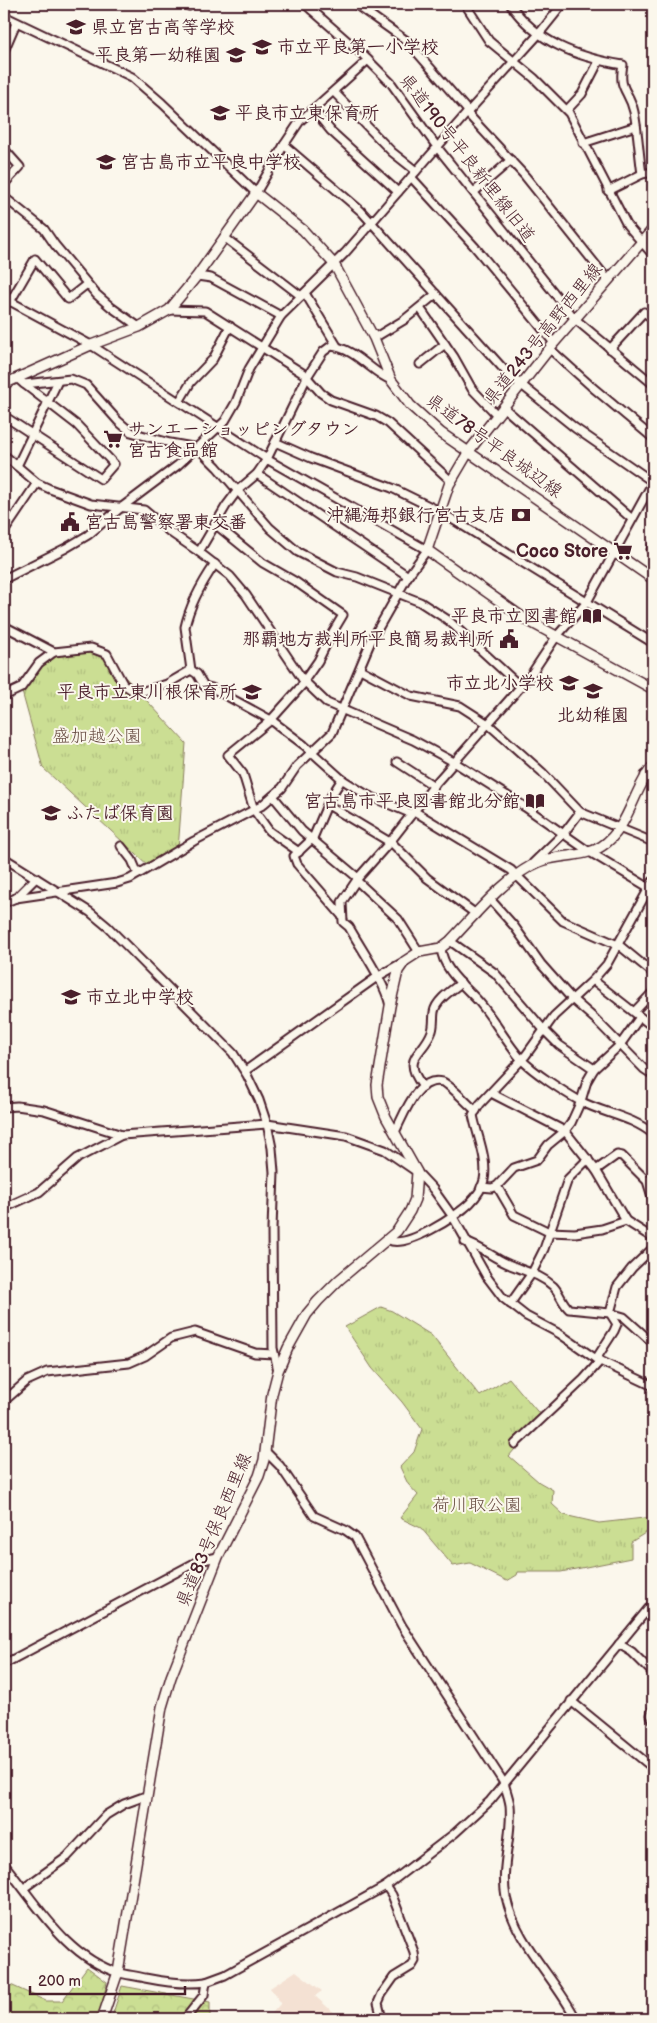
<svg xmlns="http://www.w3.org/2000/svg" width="657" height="2023" font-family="'Balsamiq Sans','Klee One',sans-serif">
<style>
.built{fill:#f4e1d3}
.forest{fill:url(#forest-crowns);stroke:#8a7e5f}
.park{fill:url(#park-tufts);stroke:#8a7e5f}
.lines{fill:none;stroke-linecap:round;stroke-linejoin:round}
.minor-casing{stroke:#4a1f2b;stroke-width:11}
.major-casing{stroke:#4a1f2b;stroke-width:12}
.minor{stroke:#fbf7ec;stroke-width:7}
.major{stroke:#fbf7ec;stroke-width:9}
.labels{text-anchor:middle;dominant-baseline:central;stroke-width:4;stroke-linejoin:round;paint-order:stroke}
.poi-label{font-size:18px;font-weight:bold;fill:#4a1f2b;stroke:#fbf7ec;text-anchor:start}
.street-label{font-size:18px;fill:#4a1f2b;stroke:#fbf7ec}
.park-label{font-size:18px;fill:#6a4f45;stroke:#fbf7ec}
</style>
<defs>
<pattern id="forest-crowns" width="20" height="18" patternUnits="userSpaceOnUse" patternTransform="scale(1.25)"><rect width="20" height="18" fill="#cbde93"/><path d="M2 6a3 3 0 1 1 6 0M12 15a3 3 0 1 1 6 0" fill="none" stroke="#b0be7f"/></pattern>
<pattern id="park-tufts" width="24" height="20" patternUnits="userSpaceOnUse" patternTransform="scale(1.25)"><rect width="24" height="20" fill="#cbde93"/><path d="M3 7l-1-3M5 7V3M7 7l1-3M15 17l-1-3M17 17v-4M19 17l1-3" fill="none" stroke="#b0be7f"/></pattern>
</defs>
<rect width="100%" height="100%" fill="#fbf7ec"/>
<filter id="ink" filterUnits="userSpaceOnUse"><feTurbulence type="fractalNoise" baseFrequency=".02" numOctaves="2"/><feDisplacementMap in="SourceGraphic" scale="10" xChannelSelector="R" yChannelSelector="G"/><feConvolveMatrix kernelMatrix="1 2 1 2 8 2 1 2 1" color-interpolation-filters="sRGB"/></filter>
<g filter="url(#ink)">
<path class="built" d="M296,1971L322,1991L315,1996L334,2013L328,2019H267L281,2003L270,1988Z"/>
<g class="forest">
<path d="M87,1967L107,1982L99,2019H4V1982L46,2001H62Z"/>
<path d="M122,1986L210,2002V2019H111Z"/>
</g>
<g class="park">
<path d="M100,650L186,743L178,850L150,867L43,768L21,688L54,652Z"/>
<path d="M381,1307L392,1311L431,1335L480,1396L509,1378L542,1417L509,1456L539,1482L553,1490L552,1504L564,1515L599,1523L653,1517V1528L631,1542V1558L561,1572H518L517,1575L507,1581L470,1563L453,1566L421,1528L400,1518L418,1495L408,1484L400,1467L414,1452L422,1429L402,1402L372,1368L345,1327Z"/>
</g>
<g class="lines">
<g class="minor-casing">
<g id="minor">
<path d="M186,4L189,6"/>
<path d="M305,4L362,54L391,83L437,147L575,319L653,384"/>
<path d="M355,4L407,41L468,111"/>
<path d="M465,4L489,41L534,78L569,113L627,225L653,255"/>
<path d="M510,4C537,43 577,57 623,65C618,91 629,89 634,112C638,132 639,154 642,174"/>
<path d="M312,10L316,4"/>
<path d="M4,16L132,77L162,103L256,193L284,145L300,121L368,60"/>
<path d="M4,51L16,23"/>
<path d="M334,92L392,152L416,171"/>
<path d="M313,109L331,131L398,192"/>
<path d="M567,110L582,94L599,61"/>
<path d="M467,113L525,176L608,280"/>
<path d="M583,143L636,126"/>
<path d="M284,145L361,211L508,374L575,428L653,482"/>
<path d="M4,149L20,167L4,184"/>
<path d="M411,177L475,247L554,343"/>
<path d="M608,191L642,174L653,172"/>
<path d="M474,192L511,160"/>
<path d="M4,197L44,229L55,245L96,294L111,307L139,327"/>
<path d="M224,237L301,296"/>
<path d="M197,276L211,278L281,316"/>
<path d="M305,293L337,346"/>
<path d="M4,298L91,345L270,461L427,550L408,576L371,641L332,733L297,766L282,788L261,806L194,841L130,879L117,883L16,898L4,903"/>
<path d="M10,302L35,259L68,299L87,284"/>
<path d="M420,308L454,357L472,389L497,415"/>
<path d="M169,310L205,311L304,374L321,393L331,400L376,416L388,423L451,481"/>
<path d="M374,338L404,320L436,294"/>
<path d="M550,349L591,386L653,438"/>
<path d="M610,349L644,312L653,319"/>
<path d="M420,364L445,344"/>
<path d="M17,378L24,384L71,379L86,385L118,421L131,432L170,443L198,448L217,467L270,528L298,552L337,572L357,577L420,602L448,620L520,686"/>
<path d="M179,402L191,382L213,359L230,326"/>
<path d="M503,407L632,519"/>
<path d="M4,416L101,479L114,464L77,425L24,384"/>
<path d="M275,442L311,458L392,488L439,511L653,643"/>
<path d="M4,455L37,483L50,489L91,504L144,510L170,532L199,552L230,576L246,595L303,680L327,703L413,740L454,762L525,807L588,851L653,890"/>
<path d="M17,466L58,381"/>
<path d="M257,474L408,576"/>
<path d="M215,524L263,563L296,582L343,615L331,635L318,661L304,681"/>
<path d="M4,532L37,483"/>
<path d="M653,545L651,550L653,552"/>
<path d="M199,552L226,506L238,490L257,474L267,459L307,377L323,352L331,346C355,348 372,373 391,380"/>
<path d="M4,579L66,548L88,535L118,510L178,465L225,421L236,402L249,369L281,316L345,253L467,113L538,35L563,4"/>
<path d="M4,626L54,652"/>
<path d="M360,669L411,696L460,706L488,724L505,739L542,772L580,812L653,842"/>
<path d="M191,670L197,674L204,686L212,688L271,720L304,745L343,780L367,795L412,814"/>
<path d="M191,670L185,627C190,604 202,583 215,564"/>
<path d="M4,696L21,688L39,663L54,652L91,648L107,654L123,684L135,692H140L167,684L191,670"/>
<path d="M397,762L434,786"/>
<path d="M645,775L653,783"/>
<path d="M273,796L302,831L358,878"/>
<path d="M328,805L393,844L427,878L476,914"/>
<path d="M414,811L511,870L563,921L620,946L653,973"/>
<path d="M121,846L132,860L138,874"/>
<path d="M299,852L269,831L254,810L243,774L228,755L271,720L305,682"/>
<path d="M4,858L90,912L108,927L233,1053L247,1075L259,1100L267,1124L272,1148L274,1172L272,1229L273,1348L278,1371"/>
<path d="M533,863L564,833L580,812"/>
<path d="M357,881L398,919L419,952"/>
<path d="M16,898L36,878"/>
<path d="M490,899L514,926L541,964L572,999L595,1019L644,1069L653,1075"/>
<path d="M342,916L297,864L294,856L313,838L330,798L342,779"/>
<path d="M450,941L495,973L544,1030L559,1045L594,1069"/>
<path d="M441,948C443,971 466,987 480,1003C495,1021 506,1042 521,1059C533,1072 564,1092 580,1101C605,1114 631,1116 653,1134"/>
<path d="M593,980L653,1027"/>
<path d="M390,1006C385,982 361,949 349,927L343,922L342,902L358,878L390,842L436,783L530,676L556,637L587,602L653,482"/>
<path d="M635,1011L653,992"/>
<path d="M245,1071L377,977L405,961"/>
<path d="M423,1087C400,1056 423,1056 432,1031C434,1025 433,1018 434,1012C436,1000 452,990 461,983"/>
<path d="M491,1093L565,1131L596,1170L626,1221L653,1238"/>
<path d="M4,1107L17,1106L44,1110L122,1135L267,1124L346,1136L385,1150L417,1172L433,1189L453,1217L487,1277L503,1298L526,1316L560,1334L596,1359L653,1386"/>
<path d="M395,1132C404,1115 417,1075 443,1082C449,1084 470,1106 476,1111"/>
<path d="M596,1170L617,1155L622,1156L647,1181L653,1200"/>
<path d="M497,1186L514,1215L549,1232L575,1233L602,1229L626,1221"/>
<path d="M481,1187L492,1188L497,1186L514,1168L537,1160L548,1145L565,1131L571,1123L581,1101L587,1081L594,1069L620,1045L640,1017"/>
<path d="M4,1208L39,1192L78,1158L122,1135"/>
<path d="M389,1240C406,1249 457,1216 470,1203C477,1196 482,1189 484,1180C488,1158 477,1136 473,1115L480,1104L526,1055L554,1016L593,980L607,964L653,881"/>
<path d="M465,1242C480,1247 487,1253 500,1260C517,1270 538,1272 553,1286C560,1293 562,1303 569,1309L610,1313L624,1317L653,1343"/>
<path d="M510,1304L532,1273L544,1249L568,1179L588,1159"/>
<path d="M596,1359L614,1331L617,1324L610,1313L617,1287L632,1268L653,1248"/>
<path d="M4,1401L27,1381L47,1372L129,1363L145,1356L171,1338L195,1332L255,1353L274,1354"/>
<path d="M515,1444L584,1379L600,1361"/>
<path d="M265,1451L280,1466L314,1516L345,1530L355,1537L402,1626L504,1783C506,1790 509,1798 510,1805C513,1836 500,1866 506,1897C516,1944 555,1977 576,2019"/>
<path d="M619,1644L632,1652L653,1673"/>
<path d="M4,1664L198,1561L218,1557"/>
<path d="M571,1701L653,1768"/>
<path d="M653,1708L651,1715L653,1720"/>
<path d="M4,1864C37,1904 66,1957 119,1973C128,1975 137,1976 145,1978C165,1982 186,1985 206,1982"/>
<path d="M24,1888L67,1857L106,1815L124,1804L146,1796"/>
<path d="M185,2019L204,1995L206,1982L225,1975L386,1886L455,1833L490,1801L653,1603"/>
<path d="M382,2019L378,2003L382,1994L394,1977L412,1966L415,1961L414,1952L392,1895L386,1886"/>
</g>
</g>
<g class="major-casing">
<g id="major">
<path d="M653,229L554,343L469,451L449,485L427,550L525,619L653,689"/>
<path d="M4,384L91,345L139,327L169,310L197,276L256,193L303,230L334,264L374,338L391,380L410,405L441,433L653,579"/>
<path d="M102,2019L118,1972L162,1707L171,1677L218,1557L259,1476L264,1460L272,1394L278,1371L288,1348L307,1314L318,1301L339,1280L397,1231L410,1211L415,1199L417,1172L386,1117L378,1097L377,1085L390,1006L398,971L405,961L419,952L441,948L450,941C474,916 507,875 539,862C558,854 584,858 602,846C629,828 633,790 653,766"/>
</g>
</g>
<use href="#minor" class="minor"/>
<use href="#major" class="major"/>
</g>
</g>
<defs>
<g id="school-bare" transform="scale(1.5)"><path d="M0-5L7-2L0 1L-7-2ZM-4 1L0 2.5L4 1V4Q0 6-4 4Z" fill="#4a1f2b" stroke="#fbf7ec" stroke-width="2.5" paint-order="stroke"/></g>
<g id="supermarket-bare" transform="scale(1.5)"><path d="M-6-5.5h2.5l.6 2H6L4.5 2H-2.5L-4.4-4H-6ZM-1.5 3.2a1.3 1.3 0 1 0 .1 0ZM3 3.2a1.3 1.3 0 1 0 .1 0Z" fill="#4a1f2b" stroke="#fbf7ec" stroke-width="2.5" paint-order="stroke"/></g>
<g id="bank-bare" transform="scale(1.5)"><path d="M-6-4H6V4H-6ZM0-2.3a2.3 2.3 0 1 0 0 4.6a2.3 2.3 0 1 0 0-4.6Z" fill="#4a1f2b" stroke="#fbf7ec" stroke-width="2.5" paint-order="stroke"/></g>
<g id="civic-bare" transform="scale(1.5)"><path d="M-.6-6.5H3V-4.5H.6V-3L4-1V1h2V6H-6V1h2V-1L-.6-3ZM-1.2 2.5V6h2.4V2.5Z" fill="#4a1f2b" stroke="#fbf7ec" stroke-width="2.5" paint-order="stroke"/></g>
<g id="library-bare" transform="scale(1.5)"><path d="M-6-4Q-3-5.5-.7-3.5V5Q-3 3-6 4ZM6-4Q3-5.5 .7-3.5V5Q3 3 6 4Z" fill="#4a1f2b" stroke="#fbf7ec" stroke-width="2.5" paint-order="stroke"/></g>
</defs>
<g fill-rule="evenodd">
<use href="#school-bare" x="76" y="27"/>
<use href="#school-bare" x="262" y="47"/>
<use href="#school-bare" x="236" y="55"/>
<use href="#school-bare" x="220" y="113"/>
<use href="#school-bare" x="106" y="162"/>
<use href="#supermarket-bare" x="113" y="439"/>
<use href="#bank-bare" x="521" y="515"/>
<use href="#civic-bare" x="70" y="522"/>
<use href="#supermarket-bare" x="623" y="551"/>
<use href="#library-bare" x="592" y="616"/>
<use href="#civic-bare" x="509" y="639"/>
<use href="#school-bare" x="569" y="683"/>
<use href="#school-bare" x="593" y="691"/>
<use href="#school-bare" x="252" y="692"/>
<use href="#library-bare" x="535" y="801"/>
<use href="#school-bare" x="51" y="813"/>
<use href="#school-bare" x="71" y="997"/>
</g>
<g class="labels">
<g class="poi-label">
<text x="91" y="27">県立宮古高等学校</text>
<text x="277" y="47">市立平良第一小学校</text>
<text x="221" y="55" text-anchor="end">平良第一幼稚園</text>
<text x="235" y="113">平良市立東保育所</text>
<text x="121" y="162">宮古島市立平良中学校</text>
<text x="128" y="429">サンエーショッピングタウン<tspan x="128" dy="21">宮古食品館</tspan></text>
<text x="506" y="515" text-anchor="end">沖縄海邦銀行宮古支店</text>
<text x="85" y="522">宮古島警察署東交番</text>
<text x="608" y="551" text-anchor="end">Coco Store</text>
<text x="577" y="616" text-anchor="end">平良市立図書館</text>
<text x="494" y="639" text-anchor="end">那覇地方裁判所平良簡易裁判所</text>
<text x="554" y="683" text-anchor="end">市立北小学校</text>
<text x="237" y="692" text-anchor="end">平良市立東川根保育所</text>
<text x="593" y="715" text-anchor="middle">北幼稚園</text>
<text x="520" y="801" text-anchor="end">宮古島市平良図書館北分館</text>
<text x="66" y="813">ふたば保育園</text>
<text x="86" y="997">市立北中学校</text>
</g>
<g class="street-label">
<text transform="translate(467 158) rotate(52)">県道190号平良新里線旧道</text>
<text transform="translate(543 334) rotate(-51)">県道243号高野西里線</text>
<text transform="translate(494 446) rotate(36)">県道78号平良城辺線</text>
<text transform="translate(214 1530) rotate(-67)">県道83号保良西里線</text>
</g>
<g class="park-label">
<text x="97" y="736">盛加越公園</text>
<text x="477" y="1505">荷川取公園</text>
</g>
</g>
<rect width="657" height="2023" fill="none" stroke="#fbf7ec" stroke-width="20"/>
<rect x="10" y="10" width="637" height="2003" fill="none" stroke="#4a1f2b" stroke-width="2" filter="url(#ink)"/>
<path d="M30 1986v8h155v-8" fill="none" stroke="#4a1f2b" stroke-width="2.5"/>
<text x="38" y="1986" font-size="15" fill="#4a1f2b" stroke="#fbf7ec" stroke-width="4" paint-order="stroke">200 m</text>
</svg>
